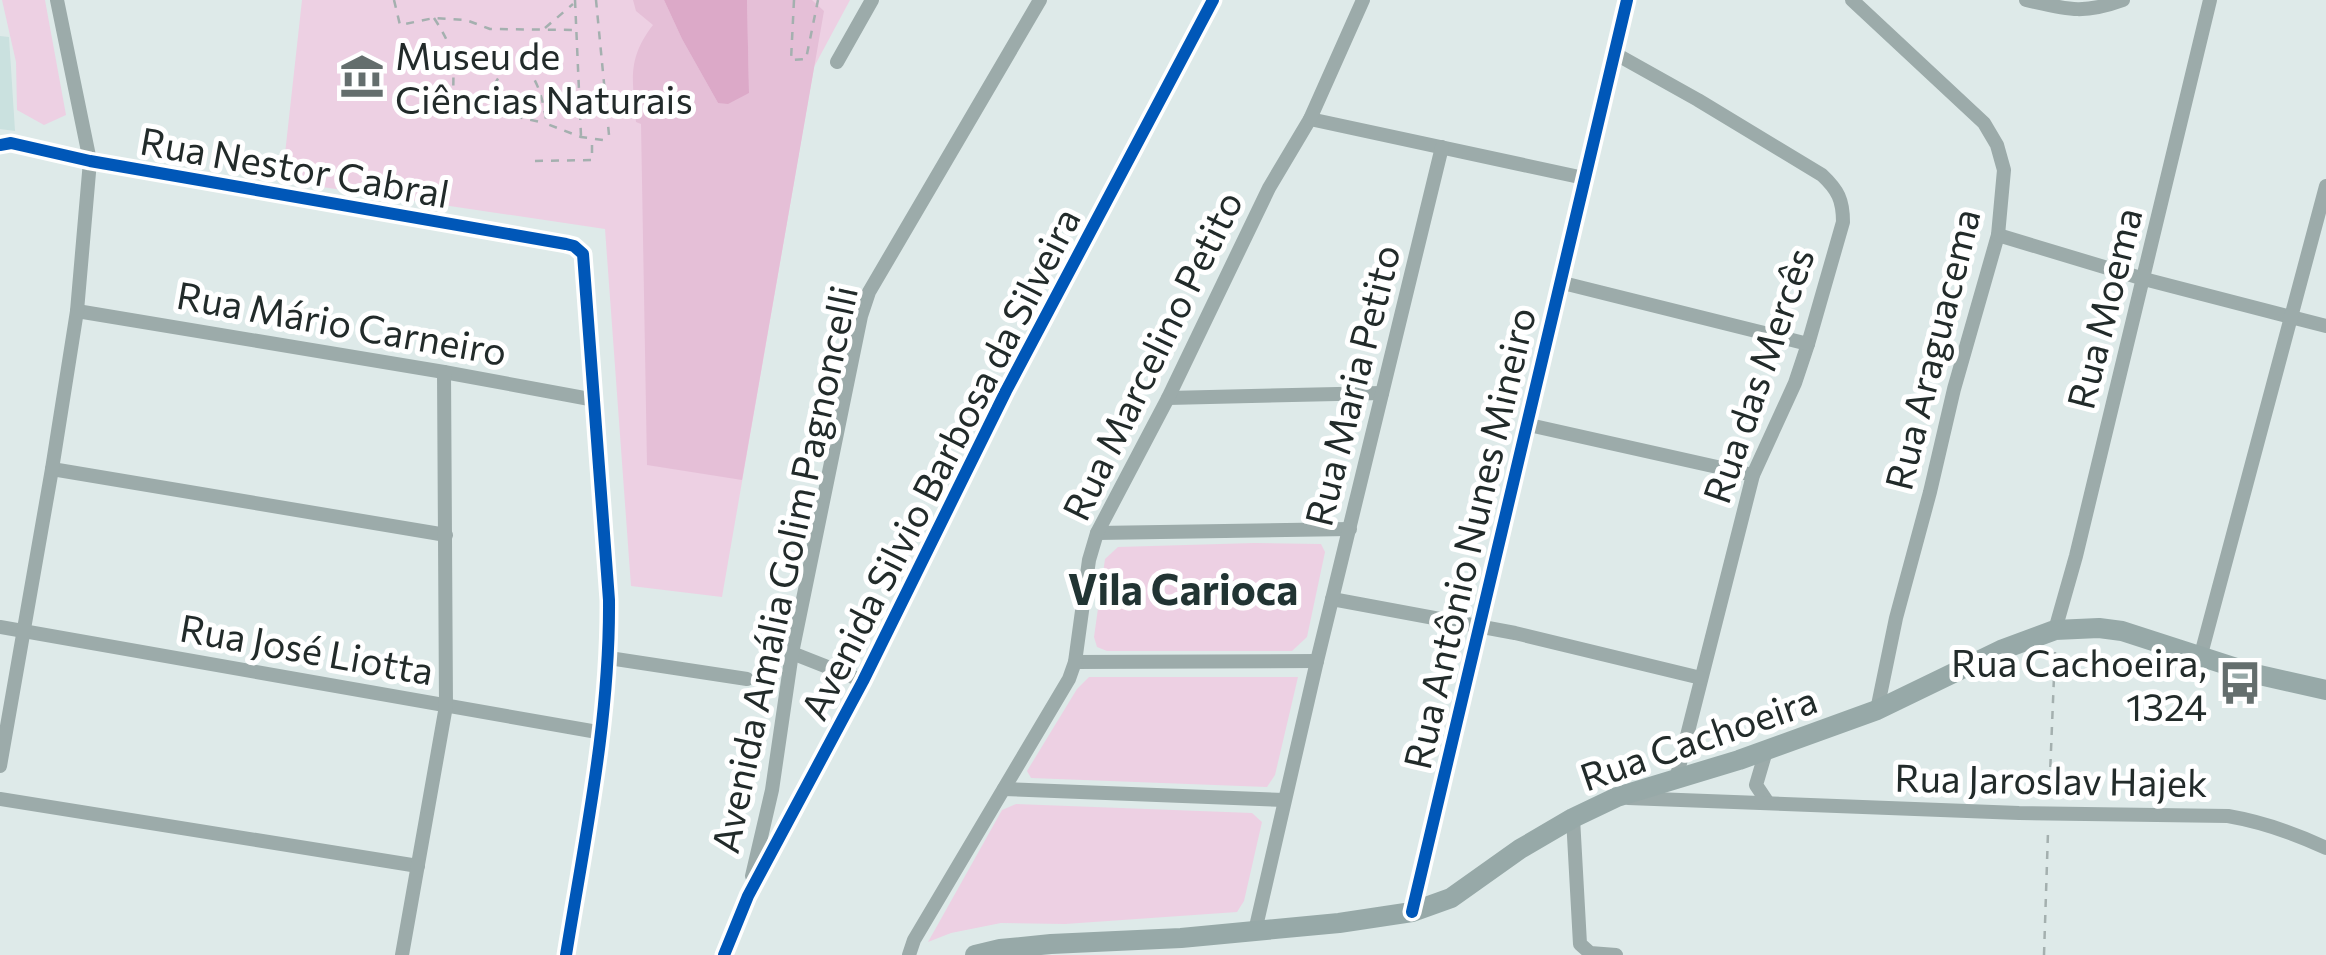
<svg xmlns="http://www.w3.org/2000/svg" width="2326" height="955" font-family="Commissioner,sans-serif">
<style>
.built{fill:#cae1df}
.green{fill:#edd0e3}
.forest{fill:#e5bfd7}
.water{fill:#dca9c8}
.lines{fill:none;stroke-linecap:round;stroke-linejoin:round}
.path{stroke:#a4b0af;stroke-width:2.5;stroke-dasharray:8 8;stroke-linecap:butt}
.street{stroke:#9cabaa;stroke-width:14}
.secondary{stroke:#97a9a8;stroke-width:20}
.cycleway-casing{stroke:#fff;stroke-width:19}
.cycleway{stroke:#0057b8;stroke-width:12}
.labels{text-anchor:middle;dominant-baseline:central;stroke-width:10;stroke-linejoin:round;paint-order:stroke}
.poi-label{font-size:38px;fill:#222b2a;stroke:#fff;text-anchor:start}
.street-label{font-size:38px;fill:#222b2a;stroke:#fff}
.quarter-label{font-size:42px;font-weight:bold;fill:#213433;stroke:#fff}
</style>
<rect width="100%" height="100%" fill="#deeae9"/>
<path class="built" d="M0,36L9,37L15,131L0,129Z"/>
<g class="green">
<path d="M2,0H45L66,115L44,125L17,110L16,62Z"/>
<path d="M302,0H850L814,67L722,597L631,586L605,229L282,181Z"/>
<path d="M1254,543L1321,544L1325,552L1307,637L1292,651H1107L1097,647L1094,637L1105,559L1118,547Z"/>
<path d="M1089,677H1298L1275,775L1267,787L1031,778L1027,771L1077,689Z"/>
<path d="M1016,804L1252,813L1262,822L1244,901L1237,912L1065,924L1001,923L951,933L928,942L1002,810Z"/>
</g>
<path class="forest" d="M633,0H664L682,39L718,103L749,93L747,0H812L824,11L742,480L647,465L641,124L636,122C633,81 626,60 653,25L636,11Z"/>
<path class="water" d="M664,0H747L749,93L728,104L718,103L682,39Z"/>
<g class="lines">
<g class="path">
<path d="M394,0L400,25L434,18L466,20L490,29L576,30"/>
<path d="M575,0L581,136"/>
<path d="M794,0L791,60L806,59L818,0"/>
<path d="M434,18C455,50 454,60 453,97L486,98"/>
<path d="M545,28L573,4"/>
<path d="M526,67C540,84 543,102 547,124L581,137L603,140L609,135L596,0"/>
<path d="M510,68L499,77L486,98L503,100L505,114L545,123"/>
<path d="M535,161L592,160V143"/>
<path d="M2049,799L2055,652"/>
<path d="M2044,955L2048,832"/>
</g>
<g class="street">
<path d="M1852,0L1984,123L1997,145L2004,170L1998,235L1954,389L1930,492L1896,618L1877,710"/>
<path d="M2026,0C2066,9 2082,15 2123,0"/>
<path d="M1614,53L1698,100L1822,175C1838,190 1843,200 1843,222L1808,344L1795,383L1753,475L1676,779"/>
<path d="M837,62L872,0"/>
<path d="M1310,119L1584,178"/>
<path d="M0,145L11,143L90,161L566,244L574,246L583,254L609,600C610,720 585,837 566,955"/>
<path d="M1998,235L2144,279L2326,326"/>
<path d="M1559,282L1808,344"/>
<path d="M77,311L444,372L595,400"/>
<path d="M1168,398L1382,393"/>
<path d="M1525,424L1753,475"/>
<path d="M52,469L446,535"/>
<path d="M1097,533L1350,529"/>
<path d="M1332,599L1515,633L1701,678"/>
<path d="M0,627L603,733"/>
<path d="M2055,630L2076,556L2210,0"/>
<path d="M792,653L863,681"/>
<path d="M609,658L747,679"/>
<path d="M2200,658L2326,186"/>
<path d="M1075,662L1317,661"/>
<path d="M1766,751L1756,785L1768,803"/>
<path d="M0,766L52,469L77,311L90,161L57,0"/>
<path d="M1004,789L1284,800"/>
<path d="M1628,798L2019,813L2228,816C2263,822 2294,833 2326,848"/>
<path d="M0,799L418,866"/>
<path d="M1573,818L1580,944L1590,953L1616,955"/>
<path d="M752,876L772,790L792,653L861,316L869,292L1040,0"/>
<path d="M1412,912L1627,0"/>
<path d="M1255,931L1317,661L1442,147"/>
<path d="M402,955L446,706L444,372"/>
<path d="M724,955L748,896L863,681L1006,391L1213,0"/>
<path d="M909,955L914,940L1069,679L1075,662L1089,560L1097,533L1168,398L1269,188L1310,119L1363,0"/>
</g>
<path class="secondary" d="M975,955L1000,949L1051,944L1181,938L1339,923L1412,912L1451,898L1520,849L1573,818L1617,797L1739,760L1877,710L2001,650L2055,630L2099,628L2122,631L2255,674L2326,690"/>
<g class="cycleway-casing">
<g id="cycleway">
<path d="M0,145L11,143L90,161L566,244L574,246L583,254L609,600C610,720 585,837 566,955"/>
<path d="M1412,912L1627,0"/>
<path d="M724,955L748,896L863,681L1006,391L1213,0"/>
</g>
</g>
<use href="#cycleway" class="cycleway"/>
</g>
<defs>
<g id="museum-bare" transform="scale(3.45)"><path d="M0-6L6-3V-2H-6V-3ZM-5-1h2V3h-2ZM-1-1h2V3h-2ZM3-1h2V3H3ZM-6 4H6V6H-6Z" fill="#646e6d" stroke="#fff" stroke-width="2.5" paint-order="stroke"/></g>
<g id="bus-bare" transform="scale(3.45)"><path d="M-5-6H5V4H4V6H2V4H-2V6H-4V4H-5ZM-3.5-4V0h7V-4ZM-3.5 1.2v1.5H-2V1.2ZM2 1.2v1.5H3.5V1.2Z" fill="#646e6d" stroke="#fff" stroke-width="2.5" paint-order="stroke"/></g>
</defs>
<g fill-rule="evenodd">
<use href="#museum-bare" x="362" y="76"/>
<use href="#bus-bare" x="2240" y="683"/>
</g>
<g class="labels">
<g class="poi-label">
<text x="395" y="54">Museu de<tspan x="395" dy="44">Ciências Naturais</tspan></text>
<text x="2207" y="661" text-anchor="end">Rua Cachoeira,<tspan x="2207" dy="44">1324</tspan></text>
</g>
<g class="street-label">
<text transform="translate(295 166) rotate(10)">Rua Nestor Cabral</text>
<text transform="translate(2103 308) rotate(-76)">Rua Moema</text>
<text transform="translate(342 322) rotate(10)">Rua Mário Carneiro</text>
<text transform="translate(1931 349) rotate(-76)">Rua Araguacema</text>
<text transform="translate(1151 355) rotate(-64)">Rua Marcelino Petito</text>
<text transform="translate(1757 375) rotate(-71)">Rua das Mercês</text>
<text transform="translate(1351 385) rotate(-76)">Rua Maria Petito</text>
<text transform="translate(939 463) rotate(-63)">Avenida Silvio Barbosa da Silveira</text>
<text transform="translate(1468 538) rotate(-77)">Rua Antônio Nunes Mineiro</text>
<text transform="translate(783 569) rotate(-78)">Avenida Amália Golim Pagnoncelli</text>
<text transform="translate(307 648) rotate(10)">Rua José Liotta</text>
<text transform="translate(1698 737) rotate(-19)">Rua Cachoeira</text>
<text transform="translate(2051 779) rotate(1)">Rua Jaroslav Hajek</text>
</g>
<g class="quarter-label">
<text x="1183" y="588">Vila Carioca</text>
</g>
</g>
</svg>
